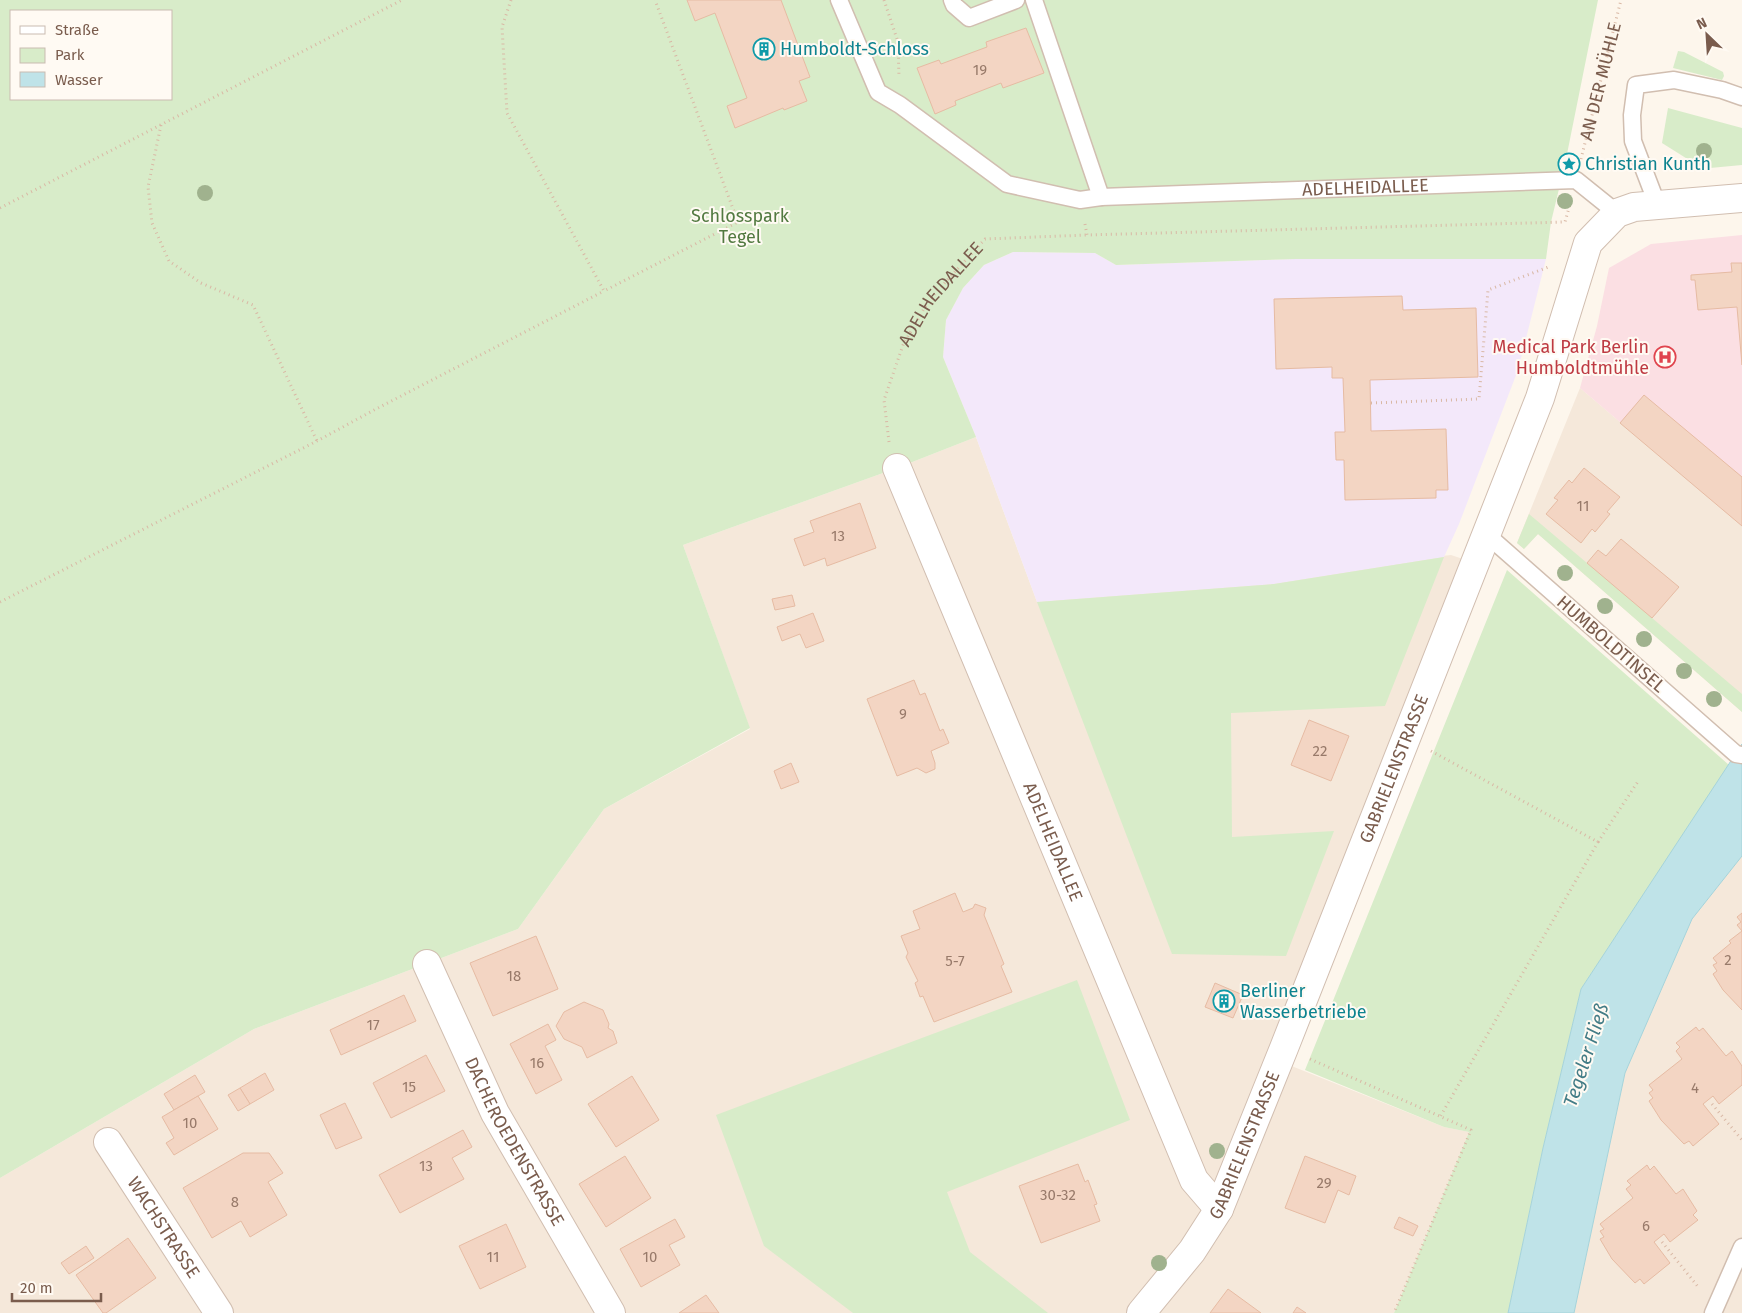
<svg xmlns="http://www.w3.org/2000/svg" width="1742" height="1313" font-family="'Fira Sans',sans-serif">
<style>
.residential{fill:#f5e8da}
.education{fill:#f3e8fa}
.medical{fill:#fbdfe3}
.green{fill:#d8ecc9;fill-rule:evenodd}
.water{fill:#bfe3e8;stroke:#a5d3da}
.building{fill:#f3d5c3;stroke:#e6bba3}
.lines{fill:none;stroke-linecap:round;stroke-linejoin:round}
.service-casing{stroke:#d1beb0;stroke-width:19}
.minor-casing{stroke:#d1beb0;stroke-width:30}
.path{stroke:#d9b8a5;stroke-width:3;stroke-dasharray:1 4;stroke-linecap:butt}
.service{stroke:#fff;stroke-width:16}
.minor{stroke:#fff;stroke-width:28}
.tree{fill:#a0b28e}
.labels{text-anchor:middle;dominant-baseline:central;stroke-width:4;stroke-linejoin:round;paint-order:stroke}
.number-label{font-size:15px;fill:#987a6a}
.culture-label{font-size:18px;fill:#0d838f;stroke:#fffaf3;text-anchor:start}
.street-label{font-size:18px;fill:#7a5c4d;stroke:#fffaf3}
.park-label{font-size:18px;fill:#537a41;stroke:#fffaf3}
.health-label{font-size:18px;fill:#be3a42;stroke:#fffaf3;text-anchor:end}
.water-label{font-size:19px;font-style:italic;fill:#437c86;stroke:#fffaf3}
</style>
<rect width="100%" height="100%" fill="#fdf6ec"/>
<g class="residential">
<path d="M1580,388L1742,526V712L1538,534L1524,549L1517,543Z"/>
<path d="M976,437L1037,602L1451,555L1475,563L1279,1061L1444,1127L1469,1132L1394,1313H0V1178L254,1029L518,929L604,809L750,729L683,545L897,468Z"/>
<path d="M1742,856V1313H1574L1625,1073L1692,919Z"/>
</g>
<path class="education" d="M1013,252L1095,253L1116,265L1296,259H1546L1518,370L1459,524L1444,557L1274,584L1037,602L976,437L943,357L946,320L963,288L984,265Z"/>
<path class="medical" d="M1742,235V526L1580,388L1597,326L1609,268L1651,244Z"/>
<g class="green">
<path d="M0,0H1598L1565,164L1551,222L1546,259H1296L1116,265L1095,253L1013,252L984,265L963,288L946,320L943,357L976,437L897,468L683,545L750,728L604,809L518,929L254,1029L0,1178ZM11,11H171V99H11Z"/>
<path d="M1678,51L1684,52L1723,72L1724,76L1722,80L1673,68Z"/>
<path d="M1668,108L1742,128V165L1710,168L1697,165L1662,143Z"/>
<path d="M1529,514L1742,694V712L1538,534L1524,549L1517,543Z"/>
<path d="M1444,557L1385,706L1231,713L1232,837L1334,831L1286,956L1172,954L1037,602L1274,584Z"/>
<path d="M1507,570L1729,765L1581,989L1543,1148L1508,1313H1394L1469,1132L1444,1127L1305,1070Z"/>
<path d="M1077,980L1130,1120L947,1192L970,1252L1048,1313H853L764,1246L716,1115Z"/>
</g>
<path class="water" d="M1742,744V856L1692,919L1625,1073L1574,1313H1508L1543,1148L1581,989Z"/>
<g class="building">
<path d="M687,0H781L810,77L799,81L807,101L784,110L783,108L735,128L727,106L747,98L715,13L695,21Z"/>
<path d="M1026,28L1044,73L1003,88L1001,83L955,101L956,105L935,114L917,68L939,60L941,64L987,47L986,42Z"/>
<path d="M1731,263H1742V365L1737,307L1698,310L1695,280H1691V275L1732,272Z"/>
<path d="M1402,296L1403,310L1476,308L1478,377L1370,380L1371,431L1446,429L1448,490H1436V498L1345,500L1344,460H1336L1335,432H1345L1343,378H1332V367L1276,369L1274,299Z"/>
<path d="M1644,395L1742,477V526L1620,423Z"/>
<path d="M1584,468L1620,497L1607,512L1610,514L1595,532L1592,529L1581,543L1546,514L1558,500L1554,498L1569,480L1572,483Z"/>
<path d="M860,503L876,548L827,566L825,558L804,566L794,539L814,532L810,521Z"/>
<path d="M1621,539L1679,587L1652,618L1587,563L1598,550L1606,556Z"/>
<path d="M792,595L795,606L775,610L772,599Z"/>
<path d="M813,613L824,641L806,648L800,634L782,641L777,627Z"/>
<path d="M914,680L920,695L925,693L940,731L943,729L949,743L931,751L935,763V769L926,773L917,768L897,776L867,699Z"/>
<path d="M1309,720L1349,736L1331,781L1291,765Z"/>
<path d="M791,763L799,782L781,789L774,771Z"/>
<path d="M955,893L963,912L973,908L975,904L986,908L984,915L1004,964L1001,966L1012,992L934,1022L923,996L920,997L915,983L918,981L906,957L908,953L901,936L920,929L913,911Z"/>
<path d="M1742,913V1010L1723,990L1713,974L1717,971L1713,965L1717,963L1713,958L1731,943L1729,941L1742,931L1737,925L1741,922L1737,917Z"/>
<path d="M536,936L558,989L493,1016L470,963Z"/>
<path d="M1215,983L1243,995L1233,1018L1205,1007Z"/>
<path d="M404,995L416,1021L341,1055L330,1030Z"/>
<path d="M584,1002L603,1010L609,1024L608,1028L613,1031L617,1043L587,1058L582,1047L564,1039L556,1026L564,1012Z"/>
<path d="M548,1024L556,1040L545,1046L562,1080L536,1094L510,1044Z"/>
<path d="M1696,1027L1699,1031L1703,1028L1726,1056L1732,1051L1742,1066V1085L1719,1104L1713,1096L1703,1104L1719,1124L1693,1146L1689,1141L1684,1144L1661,1120L1649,1101L1653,1098L1649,1093L1653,1090L1649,1085L1682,1059L1676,1051L1680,1047L1676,1043Z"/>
<path d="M426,1055L445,1091L391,1118L373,1083Z"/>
<path d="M265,1073L274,1090L250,1104L240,1088Z"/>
<path d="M195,1075L205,1092L174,1110L164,1094Z"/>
<path d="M632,1076L659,1120L616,1147L588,1104Z"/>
<path d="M240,1088L250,1104L238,1111L228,1095Z"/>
<path d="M198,1096L218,1129L174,1155L166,1143L174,1138L162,1117Z"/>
<path d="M345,1103L362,1138L336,1149L320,1115Z"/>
<path d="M463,1130L472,1147L452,1158L464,1179L400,1213L379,1175Z"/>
<path d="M243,1153H269L283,1173L268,1182L287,1215L250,1237L241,1221L212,1238L183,1188Z"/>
<path d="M625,1156L651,1198L606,1227L579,1184Z"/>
<path d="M1305,1156L1356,1176L1349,1195L1338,1190L1325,1223L1285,1208Z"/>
<path d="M1078,1164L1085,1182L1088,1180L1097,1204L1094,1205L1100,1221L1041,1243L1019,1186Z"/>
<path d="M1647,1165L1650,1170L1654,1166L1676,1194L1683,1189L1697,1211L1693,1215L1698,1220L1670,1242L1664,1234L1654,1242L1670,1263L1644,1284L1640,1279L1635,1283L1612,1259L1600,1239L1604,1237L1600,1231L1604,1229L1600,1224L1633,1198L1626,1189L1631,1185L1627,1181Z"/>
<path d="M1399,1217L1418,1226L1413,1236L1394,1228Z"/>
<path d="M675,1219L685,1237L669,1245L680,1265L641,1287L620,1249Z"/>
<path d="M506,1224L526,1267L480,1289L459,1246Z"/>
<path d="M128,1238L156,1278L106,1313H103L76,1275Z"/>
<path d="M86,1246L94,1258L69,1274L61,1263Z"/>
<path d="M1228,1289L1261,1313H1210Z"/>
<path d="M706,1295L719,1313H679Z"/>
<path d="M1297,1307L1306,1313H1293Z"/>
</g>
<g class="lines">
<g class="service-casing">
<g id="service">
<path id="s3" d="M839,0L878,92L900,105L1007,184L1080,200L1101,197L1576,180L1617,213"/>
<path d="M952,0L954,5L969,18L1016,0"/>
<path d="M1034,0L1101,197"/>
<path d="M1657,204L1633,141L1632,115L1636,85L1674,80L1722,90L1742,97"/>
<path d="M1486,534L1736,754L1742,755"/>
<path d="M1713,1313L1742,1247"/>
</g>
</g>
<g class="minor-casing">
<g id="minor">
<path id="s4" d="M897,468L1194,1180L1219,1209"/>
<path id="s5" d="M427,964L495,1113L611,1313"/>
<path id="s6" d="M108,1142L219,1313"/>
<path id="s7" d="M1141,1313L1192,1251L1219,1209L1284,1048L1540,398L1588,243L1617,213L1634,207L1742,198"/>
</g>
</g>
<g class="path">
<path d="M511,0L502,27L507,113L604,291L738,222L655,0"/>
<path d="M884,0L898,42L899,77"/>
<path d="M161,125L148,187L152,223L169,261L201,283L253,305L317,441"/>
<path id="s1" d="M1581,159L1621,0"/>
<path d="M0,208L402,0"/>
<path d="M1085,224L1087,235L1565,222L1570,204"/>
<path d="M1371,403L1479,399L1488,290L1551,266"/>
<path id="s2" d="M889,442L884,400L903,345L929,300L985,239L1087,235"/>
<path d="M0,602L317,441L376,409L604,291"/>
<path d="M1431,751L1598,842L1440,1117"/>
<path d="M1598,842L1639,780"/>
<path d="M1310,1059L1471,1130L1394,1313"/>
<path d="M1712,1104L1742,1140"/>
<path d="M1662,1242L1699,1288"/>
</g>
<use href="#service" class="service"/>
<use href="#minor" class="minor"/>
</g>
<g class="tree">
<circle cx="1704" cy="151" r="8"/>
<circle cx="205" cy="193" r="8"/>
<circle cx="1565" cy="201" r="8"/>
<circle cx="1565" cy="573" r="8"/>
<circle cx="1605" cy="606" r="8"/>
<circle cx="1644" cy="639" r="8"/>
<circle cx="1684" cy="671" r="8"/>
<circle cx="1714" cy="699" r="8"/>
<circle cx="1217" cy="1151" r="8"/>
<circle cx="1159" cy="1263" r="8"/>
</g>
<defs>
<g id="building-ring" transform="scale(1.125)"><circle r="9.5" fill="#fffaf3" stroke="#0f9aa8" stroke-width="1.5"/><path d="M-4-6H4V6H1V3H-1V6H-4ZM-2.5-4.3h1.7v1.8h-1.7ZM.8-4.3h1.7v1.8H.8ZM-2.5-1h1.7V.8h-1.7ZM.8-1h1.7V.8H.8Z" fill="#0f9aa8"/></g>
<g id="sight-ring" transform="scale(1.125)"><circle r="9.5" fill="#fffaf3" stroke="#0f9aa8" stroke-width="1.5"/><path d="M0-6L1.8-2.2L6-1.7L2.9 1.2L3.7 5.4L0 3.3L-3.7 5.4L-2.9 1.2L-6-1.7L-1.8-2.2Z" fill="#0f9aa8"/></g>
<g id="hospital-ring" transform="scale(1.125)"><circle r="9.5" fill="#fffaf3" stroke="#e0444e" stroke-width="1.5"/><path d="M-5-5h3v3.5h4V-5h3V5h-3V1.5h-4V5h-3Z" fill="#e0444e"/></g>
</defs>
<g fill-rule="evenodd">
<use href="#building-ring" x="764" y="49"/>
<use href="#sight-ring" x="1569" y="164"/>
<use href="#hospital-ring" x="1665" y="357"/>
<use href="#building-ring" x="1224" y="1001"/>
</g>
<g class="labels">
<g class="number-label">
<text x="980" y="70">19</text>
<text x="1583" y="506">11</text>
<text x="838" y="536">13</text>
<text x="903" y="714">9</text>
<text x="1320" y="751">22</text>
<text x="1728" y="960">2</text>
<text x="955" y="961">5-7</text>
<text x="514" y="976">18</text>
<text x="373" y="1025">17</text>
<text x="537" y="1063">16</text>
<text x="409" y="1087">15</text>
<text x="1695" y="1088">4</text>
<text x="190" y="1123">10</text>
<text x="426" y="1166">13</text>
<text x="1324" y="1183">29</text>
<text x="1058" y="1195">30-32</text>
<text x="235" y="1202">8</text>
<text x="1646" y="1226">6</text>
<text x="493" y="1257">11</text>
<text x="650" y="1257">10</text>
</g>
<g class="culture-label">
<text x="780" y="49">Humboldt-Schloss</text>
<text x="1585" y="164">Christian Kunth</text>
<text x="1240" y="991">Berliner<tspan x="1240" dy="21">Wasserbetriebe</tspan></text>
</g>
<g class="street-label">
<text stroke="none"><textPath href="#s1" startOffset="80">AN DER MÜHLE</textPath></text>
<text stroke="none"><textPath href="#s3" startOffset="619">ADELHEIDALLEE</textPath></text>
<text stroke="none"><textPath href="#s2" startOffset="164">ADELHEIDALLEE</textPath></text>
<text transform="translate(1611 644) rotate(41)">HUMBOLDTINSEL</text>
<text stroke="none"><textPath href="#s7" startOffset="604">GABRIELENSTRASSE</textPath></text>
<text stroke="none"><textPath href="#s4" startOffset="405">ADELHEIDALLEE</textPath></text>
<text stroke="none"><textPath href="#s5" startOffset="198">DACHEROEDENSTRASSE</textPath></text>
<text stroke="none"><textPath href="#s7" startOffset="199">GABRIELENSTRASSE</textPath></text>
<text stroke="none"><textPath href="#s6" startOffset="102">WACHSTRASSE</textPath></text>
</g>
<g class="park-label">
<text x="740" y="216">Schlosspark<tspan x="740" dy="21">Tegel</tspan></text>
</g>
<g class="health-label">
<text x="1649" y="347">Medical Park Berlin<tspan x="1649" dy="21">Humboldtmühle</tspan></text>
</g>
<g class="water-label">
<text transform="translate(1586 1055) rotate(-72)">Tegeler Fließ</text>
</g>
</g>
<rect x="10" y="10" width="162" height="90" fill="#fffaf3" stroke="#cabbb1"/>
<rect x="20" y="26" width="25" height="8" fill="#ffffff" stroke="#cabbb1"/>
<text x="55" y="35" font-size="15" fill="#7a5c4d">Straße</text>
<rect x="20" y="48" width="25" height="15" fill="#d8ecc9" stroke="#cabbb1"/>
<text x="55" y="60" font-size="15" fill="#7a5c4d">Park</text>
<rect x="20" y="72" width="25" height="15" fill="#bfe3e8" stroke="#cabbb1"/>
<text x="55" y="85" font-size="15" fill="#7a5c4d">Wasser</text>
<g transform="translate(1707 35) rotate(335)" stroke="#fffaf3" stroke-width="4" paint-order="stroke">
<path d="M0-4L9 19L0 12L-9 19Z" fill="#7a5c4d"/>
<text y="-8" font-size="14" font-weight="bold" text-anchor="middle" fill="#7a5c4d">N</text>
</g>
<path d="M12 1293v8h89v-8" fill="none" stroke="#7a5c4d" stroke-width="2.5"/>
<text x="20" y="1293" font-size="15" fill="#7a5c4d" stroke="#fffaf3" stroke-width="4" paint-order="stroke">20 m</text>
</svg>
